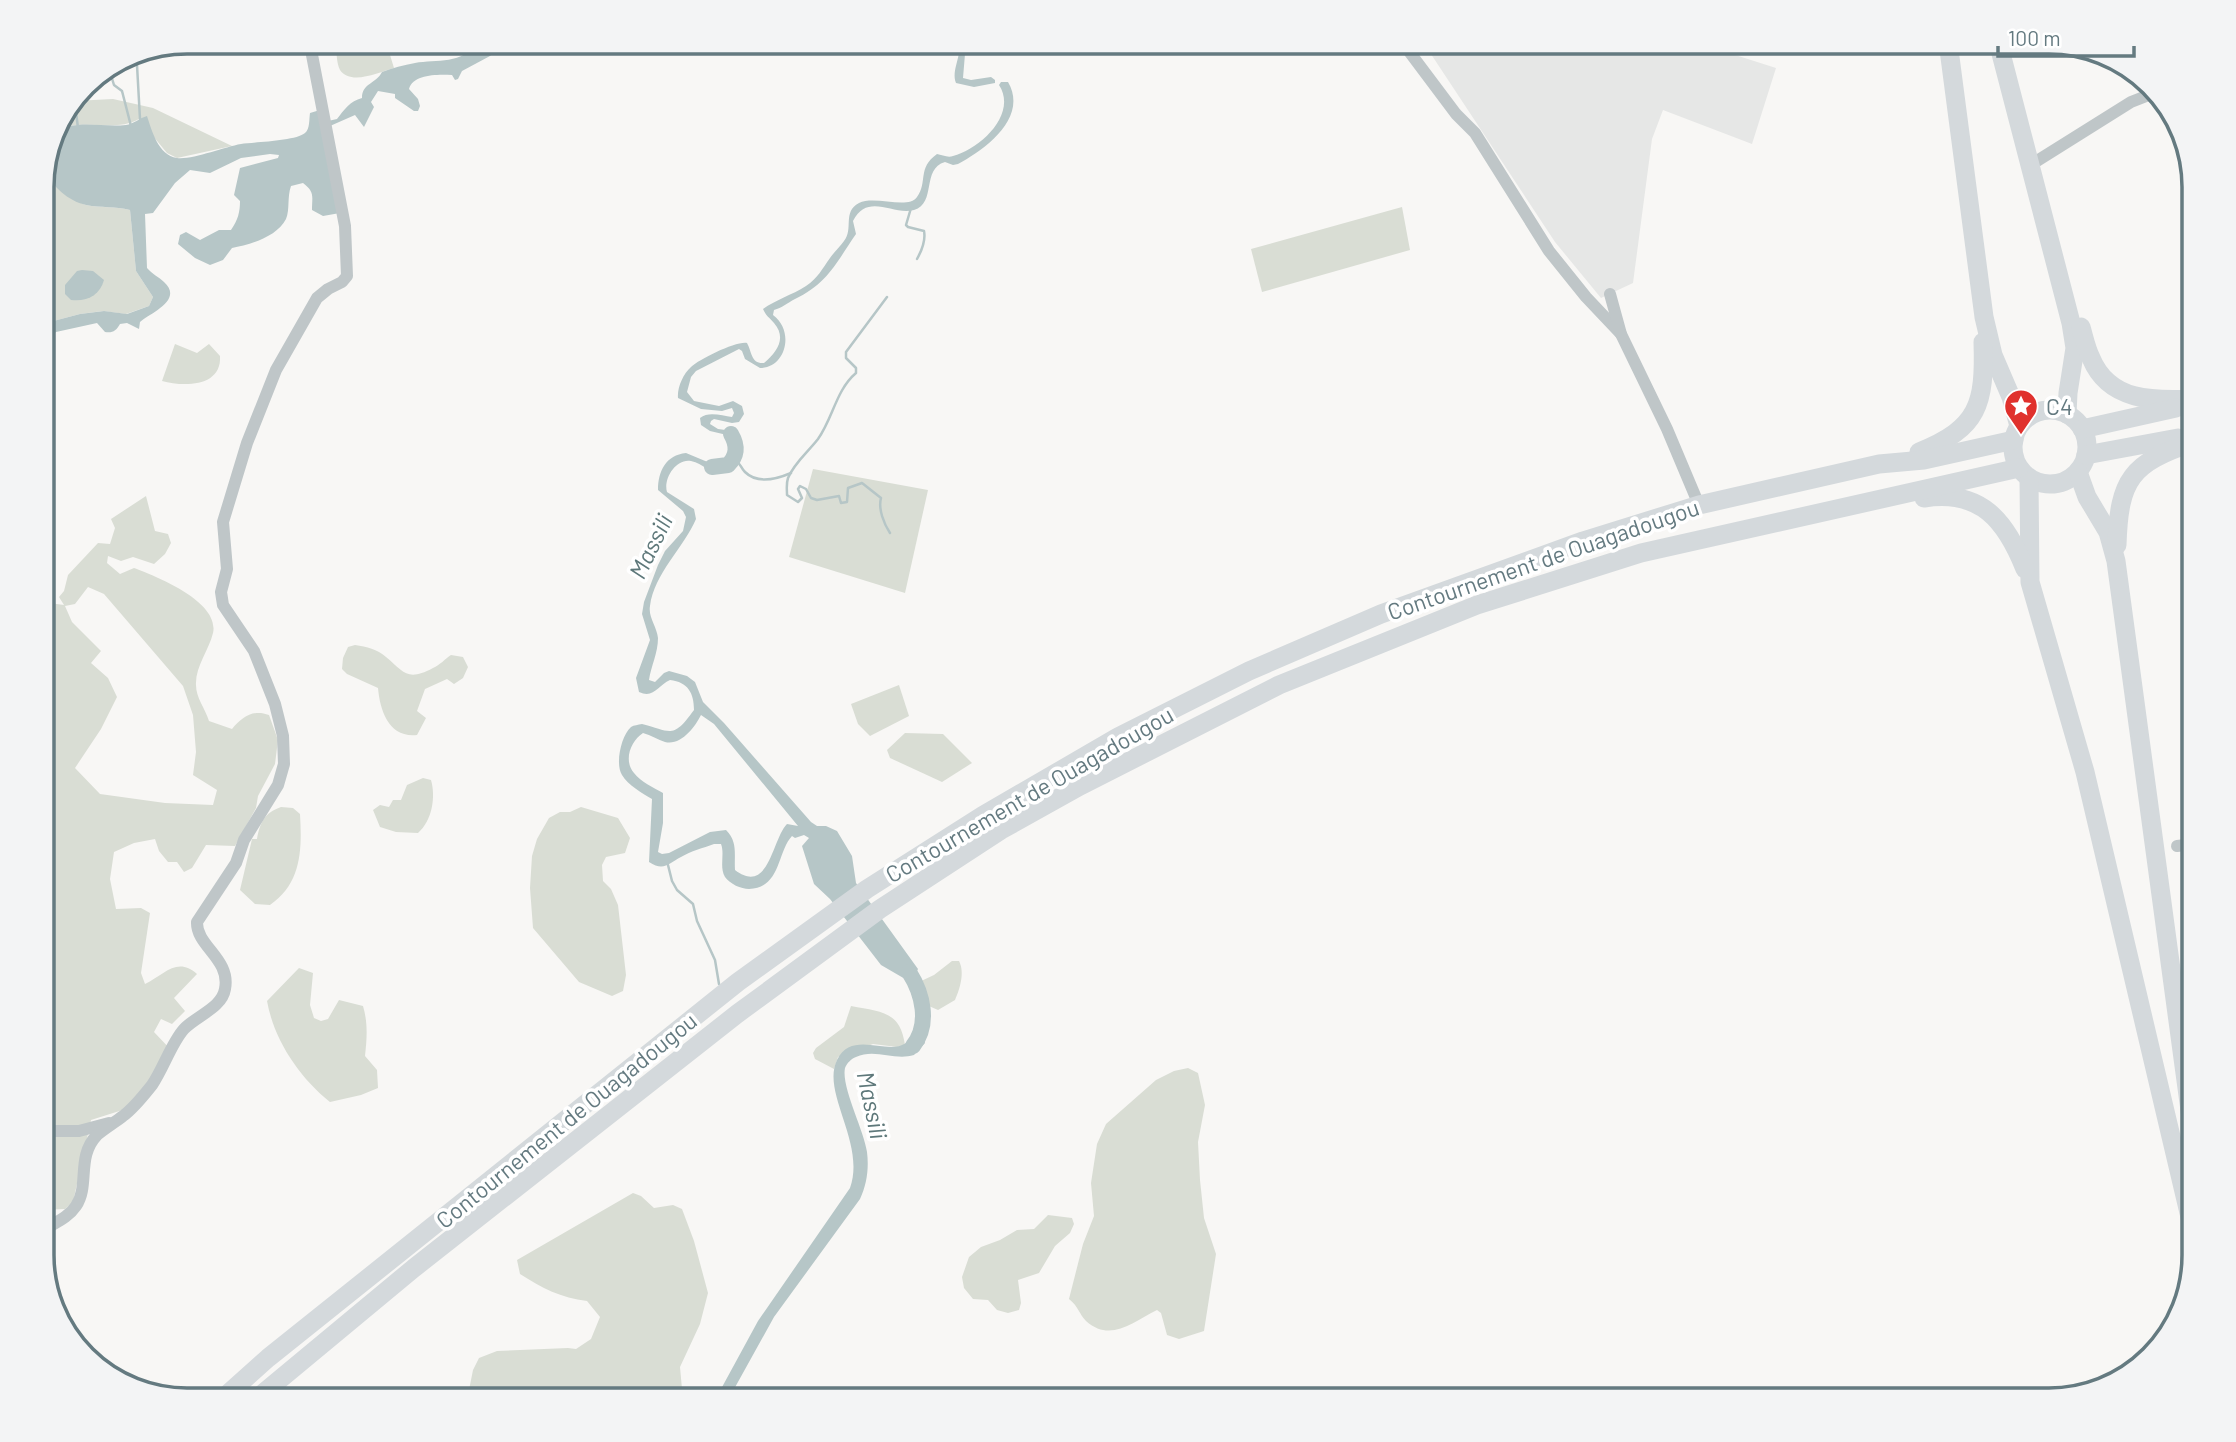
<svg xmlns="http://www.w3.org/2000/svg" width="2236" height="1442" font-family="Barlow,sans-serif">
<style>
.built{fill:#e6e7e6}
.green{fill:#d9ddd4;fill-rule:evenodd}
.water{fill:#b6c6c7;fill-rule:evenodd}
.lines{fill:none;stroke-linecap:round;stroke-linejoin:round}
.stream{stroke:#b6c6c7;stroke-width:2.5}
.river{stroke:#b6c6c7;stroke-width:16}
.minor{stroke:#bfc6c8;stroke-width:12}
.highway{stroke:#d4d9dc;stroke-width:19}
.labels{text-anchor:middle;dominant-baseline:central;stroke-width:7;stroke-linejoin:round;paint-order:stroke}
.poi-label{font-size:23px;fill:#647a80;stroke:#fff;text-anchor:start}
.street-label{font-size:23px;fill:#647a80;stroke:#fff}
.water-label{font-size:24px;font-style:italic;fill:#5e787a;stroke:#fff}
.rim{fill:none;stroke:#647a80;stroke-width:3.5}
</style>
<rect width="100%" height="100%" fill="#f8f7f5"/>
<path class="built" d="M1423,42H1718L1729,53L1776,68L1752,144L1663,110L1652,139L1633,283L1601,298L1555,242Z"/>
<g class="green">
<path d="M335,42H386L394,68C379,72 351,86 340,70C336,63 337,50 335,42Z"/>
<path d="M113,99L153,108L232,146L177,158L167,153L139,119C113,134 77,115 53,134L74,101Z"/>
<path d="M44,170C49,180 75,202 86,205C100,208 115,206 130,210L136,271L153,297L149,306L126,314L103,311L80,314L42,324V292L45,287L42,265L48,258L55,255L46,242L42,244Z"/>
<path d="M1402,207L1410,250L1262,292L1251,249Z"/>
<path d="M175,344L197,353L209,344L220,356C222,387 184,387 162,381Z"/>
<path d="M813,469L928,490L905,593L789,557Z"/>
<path d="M146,496L155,531L168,534L171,543L165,554L154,564L133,557L121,561L108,556L107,563L120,574L134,568C158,577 220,602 213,633C209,650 195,667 196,685C196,698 205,708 209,721L232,729C242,717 253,709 269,715L278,740L275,764L258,796L256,808L235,846L206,845L192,868L184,872L177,862H168L159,851L155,839L134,843L114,852L110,879L116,909L141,908L150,913L141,973L145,984C164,975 177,956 197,974L174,998L185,1011L172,1024L161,1019L154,1032L172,1051L132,1107L91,1120L73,1202L65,1209L42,1210V1102L51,1105C57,1092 54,1085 42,1077V602L64,605L59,597L64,591L68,575L98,543L110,544L115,528L111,519ZM88,587L104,594L183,686L193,715L196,752L193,775L217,790L213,805L165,803L100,794L75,768L101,729L117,697L108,678L91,663L101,651L72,622L65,606L75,604Z"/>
<path d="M355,645C367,647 377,649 386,657C404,672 407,682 433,668C440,665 445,659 451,655L463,657L468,667L463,678L454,684L447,679L425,689L417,711L426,718L417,735C389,738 380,711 378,688L347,674L342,669L343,658L348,647Z"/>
<path d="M899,685L909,716L870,736L858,724L851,704Z"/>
<path d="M905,733L943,734L972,763L942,782L890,758L887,750Z"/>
<path d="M423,778L431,780C436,797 432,821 418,833L396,832L380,827L373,810L380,805L389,807L393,800H401L407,785Z"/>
<path d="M281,807L293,808L300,814C302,849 302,883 270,905L255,904L240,890L252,839H257C260,823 264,813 281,807Z"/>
<path d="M581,807L618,818L630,838L625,853L606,857L602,865L603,881L611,889L618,905L626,975L623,991L612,996L579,982L533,928L530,888L532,856L537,839L549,818L560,812H570Z"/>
<path d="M952,961H959C965,972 960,989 955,1000L938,1010L922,1003L918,991L920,990L919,982L934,975Z"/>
<path d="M299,968L313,973L310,1005L314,1018L321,1021L328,1019L339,1000L363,1006C368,1023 367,1038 365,1056L377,1070L378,1088L361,1095L330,1102C299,1077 274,1040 267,1001Z"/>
<path d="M851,1006C880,1012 900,1010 905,1045L897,1047L873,1044L838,1057L834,1069L815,1059L813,1053L816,1048L844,1027Z"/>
<path d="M1188,1068L1198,1073L1205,1105L1198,1142L1200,1180L1204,1218L1216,1254L1204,1331L1179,1339L1167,1335L1161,1313L1157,1310C1132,1322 1111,1343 1086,1321C1079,1314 1079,1307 1069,1299L1083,1244L1094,1216L1091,1183L1097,1144L1106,1124L1156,1080L1174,1071Z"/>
<path d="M633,1193L641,1196L654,1208L673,1205L682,1209L694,1241L708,1293L700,1324L680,1367L683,1400H611L578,1395L572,1400H467L473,1370L479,1358L497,1351L568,1348L576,1349L591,1339L600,1317L587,1301C561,1298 542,1288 520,1274L517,1260Z"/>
<path d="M1048,1215L1072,1218L1074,1224L1070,1233L1055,1246L1039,1273L1018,1280L1021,1303L1019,1310L1008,1313L997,1310L988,1300L973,1299L964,1288L962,1277L969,1257L981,1247L1000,1240L1017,1230L1034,1229Z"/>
</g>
<g class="water">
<path d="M476,42H506L490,56L462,71L458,79L455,80L452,75C438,74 413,74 409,89L418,99L420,106L418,111H414L395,98V94L378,91L371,102L374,107L364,127L355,115L330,126L328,121L337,119C344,110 350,101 362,98C362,83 376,84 382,72C392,68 404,65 415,63C436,59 464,65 476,42Z"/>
<path d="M959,42H966L963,78L971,80L991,77L995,80V83L974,87L956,83C951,70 962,56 959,42Z"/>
<path d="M1001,82H1008C1029,118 984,150 958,164L953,165L945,162C921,169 937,203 914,210C893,216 868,192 853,221L856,234C836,263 828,283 795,299C787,303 782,308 774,310L773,315C795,331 786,368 760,368L745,359L742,351L739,349L696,371L691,377L687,392L694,401L719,406L733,401L742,406L744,414L739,422L732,423L714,419L711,421L710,424L718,429L733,431C738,439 740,445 737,454H733L727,435L710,431L701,425L700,418C709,411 722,416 732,417L734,413L732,408L722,411L701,409L678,398C677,388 683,374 691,367C700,359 736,341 747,343C752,352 751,364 764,363C777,352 787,338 774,323C769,317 766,316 763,309C775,300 792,295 806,286C818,278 822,269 830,258C834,252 840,247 844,241C854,229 842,212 859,203C875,195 908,210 917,197C928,182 917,168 937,154C942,155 948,158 953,156C980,149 1018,114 999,85Z"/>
<path d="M320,110L340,213L323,216L312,210C312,196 315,192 303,183L291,186C287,197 290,210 286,219C277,237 249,245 232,248L223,260L210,265L195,258L178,244L180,235L186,232L200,240L219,230H231C238,220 240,212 240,201L234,195L240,168L278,158L279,155L270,154L241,158L210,173L190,170L175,183L153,213L145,214L147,268C152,274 159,277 164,282C184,300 150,313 140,322L139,329L127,323L120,324C116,331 113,333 105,332L97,323L56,332L45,342L50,351L42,357V324L80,314L104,311L127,314L149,306L153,297L136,271L130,210C115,206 101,208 86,205C68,201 52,186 44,170L53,134C74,118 101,128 126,125C133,124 140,118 147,116C152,131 158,155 177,158C192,160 224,147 241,144C254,142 296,141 305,133C310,129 309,119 310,113Z"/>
<path d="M82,270L93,271L104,280C100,295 87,302 71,300L65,294V285L77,271Z"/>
<path d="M686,453L710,463L729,461L732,466C713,482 709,465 691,461C676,458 663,479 667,492L694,509L696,519C684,547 654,574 650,606C648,617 657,627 658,638C658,653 651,666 649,680L655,682L664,673L669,671L687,676L695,682L703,702L724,723L811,822L817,826H826L837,831L852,856L856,883L918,969L915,975L920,991H916L912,983L881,965L830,899L814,884L802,846L809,838L804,835L795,838L792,836C777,852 781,888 749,889C741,889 730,884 725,877C719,867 725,854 721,844H714C703,848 691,851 681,857C669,863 664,872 649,862L652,799C642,793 628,785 622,775C615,764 621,736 631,727C634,725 638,725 642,724C672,732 673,739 694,710C694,693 688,682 670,680C658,685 654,699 639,692L636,678L650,640L642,614L644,602L658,565L665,551L683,531L686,517L683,511L658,490C658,471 666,455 686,453ZM701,715L714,724L798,826L787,824C772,839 769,896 735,870C734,854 738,842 726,830L710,832L669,853L662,854L658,852L663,823V793C654,788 641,782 634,773C623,760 631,741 643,733C651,735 658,740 665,742C681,746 695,727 701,715Z"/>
<path d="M917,1029H922V1036L925,1043L914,1055C894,1061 875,1048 856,1057C851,1059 847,1063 845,1068C841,1087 864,1130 867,1152C869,1168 867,1184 860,1199L774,1317L728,1400H715L758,1321L850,1188C866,1143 821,1093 837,1060C851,1031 884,1053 902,1045C910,1042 913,1036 917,1029Z"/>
</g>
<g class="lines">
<g class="stream">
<path d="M133,53L137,65L140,119"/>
<path d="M109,69L114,85L122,91L131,126"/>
<path d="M76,98L79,108L76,112L78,128"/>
<path d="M911,208L906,225L908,227L924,231C926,241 922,250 917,259"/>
<path d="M887,297L846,352V358L856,368V373C836,390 833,418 818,439C808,452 794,463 788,478C786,484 787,489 787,495L798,502L802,498L798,489L800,486L806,489L811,498L817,500L839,496L841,503L847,502L848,488L862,483L881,498C878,509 884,524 890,533"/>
<path d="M734,459C741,463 740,467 745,472C757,484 777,479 791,473"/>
<path d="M668,865L672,881L677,890L693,904L697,921L715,960L719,984"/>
<path d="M730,1392L737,1400"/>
</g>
<g class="river">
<path d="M712,467L728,465C737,456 738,446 731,434"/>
<path d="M909,972C923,994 930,1024 913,1046"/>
</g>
<g class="minor">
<path d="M1402,42L1456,114L1475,133L1549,251L1586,297L1621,334"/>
<path d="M2029,166L2131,102L2154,93"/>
<path d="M1610,294L1621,334L1667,429L1699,505"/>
<path d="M2177,846L2194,844"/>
<path d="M42,1131H79L109,1123"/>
<path d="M42,1231C54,1223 68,1218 76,1206C90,1185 76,1157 97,1135C105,1128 114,1123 123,1116C134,1108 144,1095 152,1085C163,1069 172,1042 184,1029C196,1016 222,1008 225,989C231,959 196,946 197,922L236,863L244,840L278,785L284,764L283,736L275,704L254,651L223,605L221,592L227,569L223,522L247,443L276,370L317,298L328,289L342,282L347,276L345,226L312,55L313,42"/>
</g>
<g class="highway">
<path d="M1948,42L1984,317L1993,355L2011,397L2019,426"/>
<path d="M1998,42L2071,323L2075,348L2068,393L2067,414"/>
<path d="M2081,327C2084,337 2086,348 2091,358C2109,402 2154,401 2194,399"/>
<circle cx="2050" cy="447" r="37"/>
<path d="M2082,429L2176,408"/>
<path d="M1919,452C1979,428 1985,404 1983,342"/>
<path d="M2086,455L2178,438"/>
<path d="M2078,472L2087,497L2108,532L2116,561L2194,1140"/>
<path d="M2029,478L2030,582L2085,772L2194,1234"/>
<path d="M1924,498C1981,489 2006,521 2025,569"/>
<path d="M2117,545C2119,479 2131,463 2194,442"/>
<path d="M221,1400L268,1358L738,982L867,889L982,816L1118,737L1249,671L1381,614L1583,541L1699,505L1879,464L1924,460L2014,440"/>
<path d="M255,1400L414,1268L737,1014L880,909L1001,830L1080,786L1279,685L1477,605L1641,553L2019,468"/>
</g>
</g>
<defs>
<g id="sight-pin" transform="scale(1.75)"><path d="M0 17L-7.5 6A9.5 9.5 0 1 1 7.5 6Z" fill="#e0312d" stroke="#fff"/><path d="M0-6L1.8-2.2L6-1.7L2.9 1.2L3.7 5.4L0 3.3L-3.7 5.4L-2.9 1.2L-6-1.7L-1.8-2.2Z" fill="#fff"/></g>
</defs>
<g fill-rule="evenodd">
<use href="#sight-pin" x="2021" y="406"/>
</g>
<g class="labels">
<g class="poi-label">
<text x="2046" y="406">C4</text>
</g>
<g class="street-label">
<text transform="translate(1543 559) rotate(-19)">Contournement de Ouagadougou</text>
<text transform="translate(1029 794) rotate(-30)">Contournement de Ouagadougou</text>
<text transform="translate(566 1120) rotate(-39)">Contournement de Ouagadougou</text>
</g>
<g class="water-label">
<text transform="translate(650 546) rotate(-64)">Massili</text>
<text transform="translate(873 1105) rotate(78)">Massili</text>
</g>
</g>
<path d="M0 0H2236V1442H0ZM187 54H2049A133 133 0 0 1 2182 187V1255A133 133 0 0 1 2049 1388H187A133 133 0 0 1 54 1255V187A133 133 0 0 1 187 54Z" fill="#f3f4f5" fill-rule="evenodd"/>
<path class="rim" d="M187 54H2049A133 133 0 0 1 2182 187V1255A133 133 0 0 1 2049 1388H187A133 133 0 0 1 54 1255V187A133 133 0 0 1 187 54Z"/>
<path d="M1998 46v10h136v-10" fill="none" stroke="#647a80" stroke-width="3.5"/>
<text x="2008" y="46" font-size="21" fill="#647a80" stroke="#ffffff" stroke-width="5" paint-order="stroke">100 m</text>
</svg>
